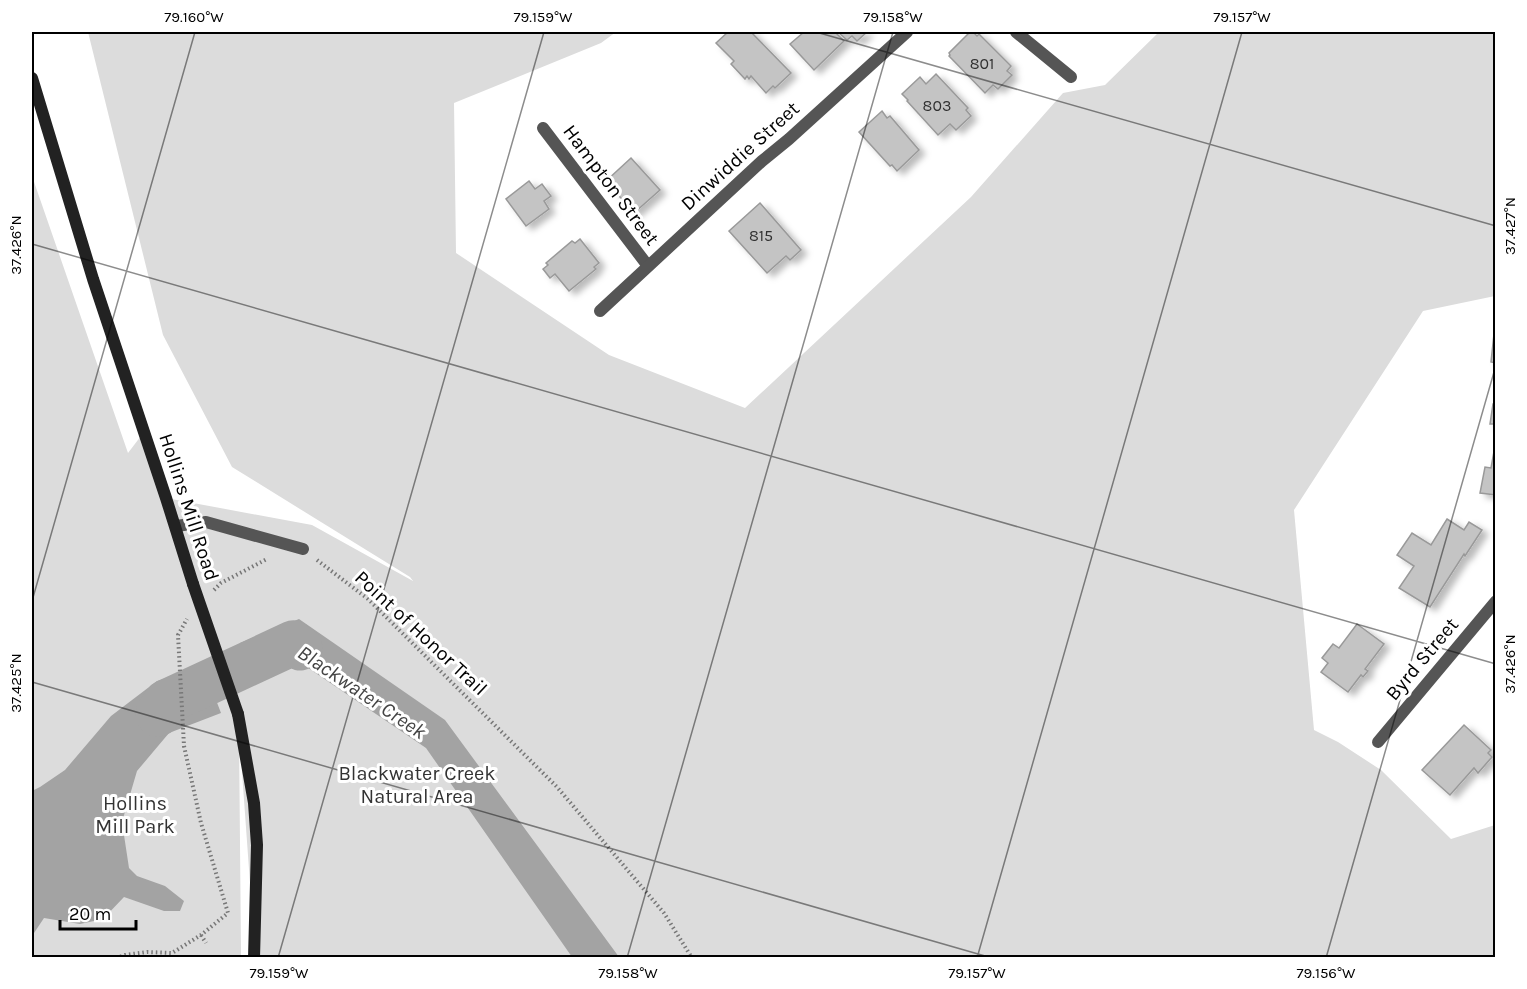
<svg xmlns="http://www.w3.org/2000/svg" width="1527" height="989" font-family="Karla,sans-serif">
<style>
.green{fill:#dcdcdc}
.water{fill:#a3a3a3}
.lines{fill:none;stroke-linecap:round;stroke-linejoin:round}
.river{stroke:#a3a3a3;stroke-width:45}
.building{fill:#c4c4c4;stroke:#999;stroke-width:1.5;filter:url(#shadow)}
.path{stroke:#777;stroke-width:4;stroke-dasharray:1.5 3;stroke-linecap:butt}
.lane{stroke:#555;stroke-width:12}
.street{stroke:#555;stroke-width:12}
.secondary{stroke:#222;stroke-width:12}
.secondary-bridge{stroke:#222;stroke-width:12}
.ticks{fill:none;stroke:#000;stroke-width:1.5;stroke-opacity:0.45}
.labels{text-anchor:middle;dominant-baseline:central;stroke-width:6;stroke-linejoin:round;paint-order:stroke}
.number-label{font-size:16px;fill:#313131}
.street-label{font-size:20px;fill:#000;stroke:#fff}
.park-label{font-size:20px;fill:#333;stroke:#fff}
.water-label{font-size:21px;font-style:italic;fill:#444;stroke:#fff}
.neatline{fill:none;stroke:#000;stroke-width:2}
.ticks-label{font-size:15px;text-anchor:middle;fill:#000}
</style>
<defs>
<filter id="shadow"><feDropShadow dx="6" dy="4" stdDeviation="3" flood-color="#0004"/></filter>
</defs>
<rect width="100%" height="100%" fill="#fff"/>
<path class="green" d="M88,32H616L601,43L454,103L456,253L609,355L745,408L971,197L1063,93L1105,85L1159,32H1495V296L1423,311L1294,510L1314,730L1338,742L1381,770L1451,839L1495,825V957H254V939L239,730L241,957H32V176L128,453L144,432L166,498L312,525L413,581L410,577L232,467L163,335Z"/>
<g class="water">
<path d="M299,619L445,720L619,957H572L426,748L292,657L246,676L240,643Z"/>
<path d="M203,666L221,713L169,733L137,771L122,822L129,868L137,876L165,886L184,901L180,911H164L124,897L103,919L80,924L44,918L32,936V791L40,787L65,770L111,716L157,681Z"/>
</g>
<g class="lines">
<path class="river" d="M158,714L166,702L293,643L300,648"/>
</g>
<g class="building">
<path d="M728,32H751L791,73L775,88L773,86L766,93L751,76L749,79L747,76L745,79L731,64L734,61L716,43Z"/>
<path d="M804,32H835L844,41L814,70L790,44Z"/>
<path d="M838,32H867L857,41L852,36L847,40Z"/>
<path d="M970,32H973L977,36L979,34L1011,66L1007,71L1012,75L998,89L993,85L985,93L949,56L950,55L949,53Z"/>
<path d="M936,74L968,108L966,110L971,116L956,130L950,124L938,135L907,101L908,100L902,94L920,77L926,84Z"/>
<path d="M882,111L887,118L890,116L919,150L897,171L892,165L890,166L859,132Z"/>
<path d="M631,158L660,190L634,213L606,181Z"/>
<path d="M529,181L535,189L542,184L551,196L544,201L549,209L526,226L506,199Z"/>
<path d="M760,203L801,250L790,260L786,256L767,273L729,231Z"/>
<path d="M580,239L599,263L594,267L596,269L569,291L555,274L550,278L543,269L548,265L546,263L572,241L575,243Z"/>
<path d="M1494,334H1496V363L1491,362Z"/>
<path d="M1493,404H1496V424H1490Z"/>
<path d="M1495,446H1496V495L1480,493L1485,467L1491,468Z"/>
<path d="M1447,519L1464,530L1469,522L1482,530L1465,556L1464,554L1430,607L1399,588L1414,566L1397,555L1412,533L1431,545Z"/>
<path d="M1357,624L1384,644L1365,669L1368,671L1363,677L1361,675L1348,692L1321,672L1328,663L1322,658L1333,644L1339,648Z"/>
<path d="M1464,725L1491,750L1488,753L1492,757L1478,773L1474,768L1450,795L1422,770Z"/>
</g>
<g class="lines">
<g class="path">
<path d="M317,560L368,599L557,787L664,913L692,958"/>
<path d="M214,590L221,583L267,559"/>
<path d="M201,935L206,943"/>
<path d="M116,958L125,955L147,952L172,953L201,935L228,913L201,823L184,746L178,635L187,619"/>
</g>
<g class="lane">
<path d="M1016,32L1071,77"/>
<path d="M176,526L206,522L303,549"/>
</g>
<g class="street">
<path d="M543,128L648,266"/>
<path d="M600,311L762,161L789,139L907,32"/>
<path d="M1378,742L1496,601"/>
</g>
<g class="secondary">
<path d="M32,78L93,279L166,498L193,584"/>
<path d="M238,714L254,803L257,845L254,958"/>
</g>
<path class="secondary-bridge" d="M193,584L238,714"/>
</g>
<path class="ticks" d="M816,32L1496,226M32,244L1496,664M32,601L195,32M32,682L992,958M278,958L544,32M627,958L893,32M977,958L1242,32M1326,958L1496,365"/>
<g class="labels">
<g class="number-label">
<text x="982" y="63">801</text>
<text x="937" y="105">803</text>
<text x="761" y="235">815</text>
</g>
<g class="street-label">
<text transform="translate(740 156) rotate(-42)">Dinwiddie Street</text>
<text transform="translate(611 185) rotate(53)">Hampton Street</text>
<text transform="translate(189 507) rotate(72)">Hollins Mill Road</text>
<text transform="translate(421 633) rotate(43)">Point of Honor Trail</text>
<text transform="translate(1422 659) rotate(-50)">Byrd Street</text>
</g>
<g class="park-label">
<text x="417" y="773">Blackwater Creek<tspan x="417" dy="23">Natural Area</tspan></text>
<text x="135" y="803">Hollins<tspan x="135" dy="23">Mill Park</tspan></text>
</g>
<g class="water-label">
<text transform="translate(362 692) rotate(34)">Blackwater Creek</text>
</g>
</g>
<rect width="1527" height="989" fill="none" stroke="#ffffff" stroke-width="66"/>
<path d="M60 920v9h76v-9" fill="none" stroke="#000000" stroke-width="3"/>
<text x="69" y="920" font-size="18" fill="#000000" stroke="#ffffff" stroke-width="4.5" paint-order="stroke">20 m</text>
<rect x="33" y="33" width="1461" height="923" class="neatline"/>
<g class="ticks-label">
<text x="194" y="22">79.160°W</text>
<text x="543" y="22">79.159°W</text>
<text x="893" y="22">79.158°W</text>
<text x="1242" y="22">79.157°W</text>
<text transform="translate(1510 226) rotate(-90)" y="5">37.427°N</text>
<text transform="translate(16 245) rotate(-90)" y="5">37.426°N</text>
<text transform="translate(1510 664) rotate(-90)" y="5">37.426°N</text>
<text transform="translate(16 683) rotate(-90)" y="5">37.425°N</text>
<text x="279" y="978">79.159°W</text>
<text x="628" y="978">79.158°W</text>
<text x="977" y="978">79.157°W</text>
<text x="1326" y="978">79.156°W</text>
</g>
</svg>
